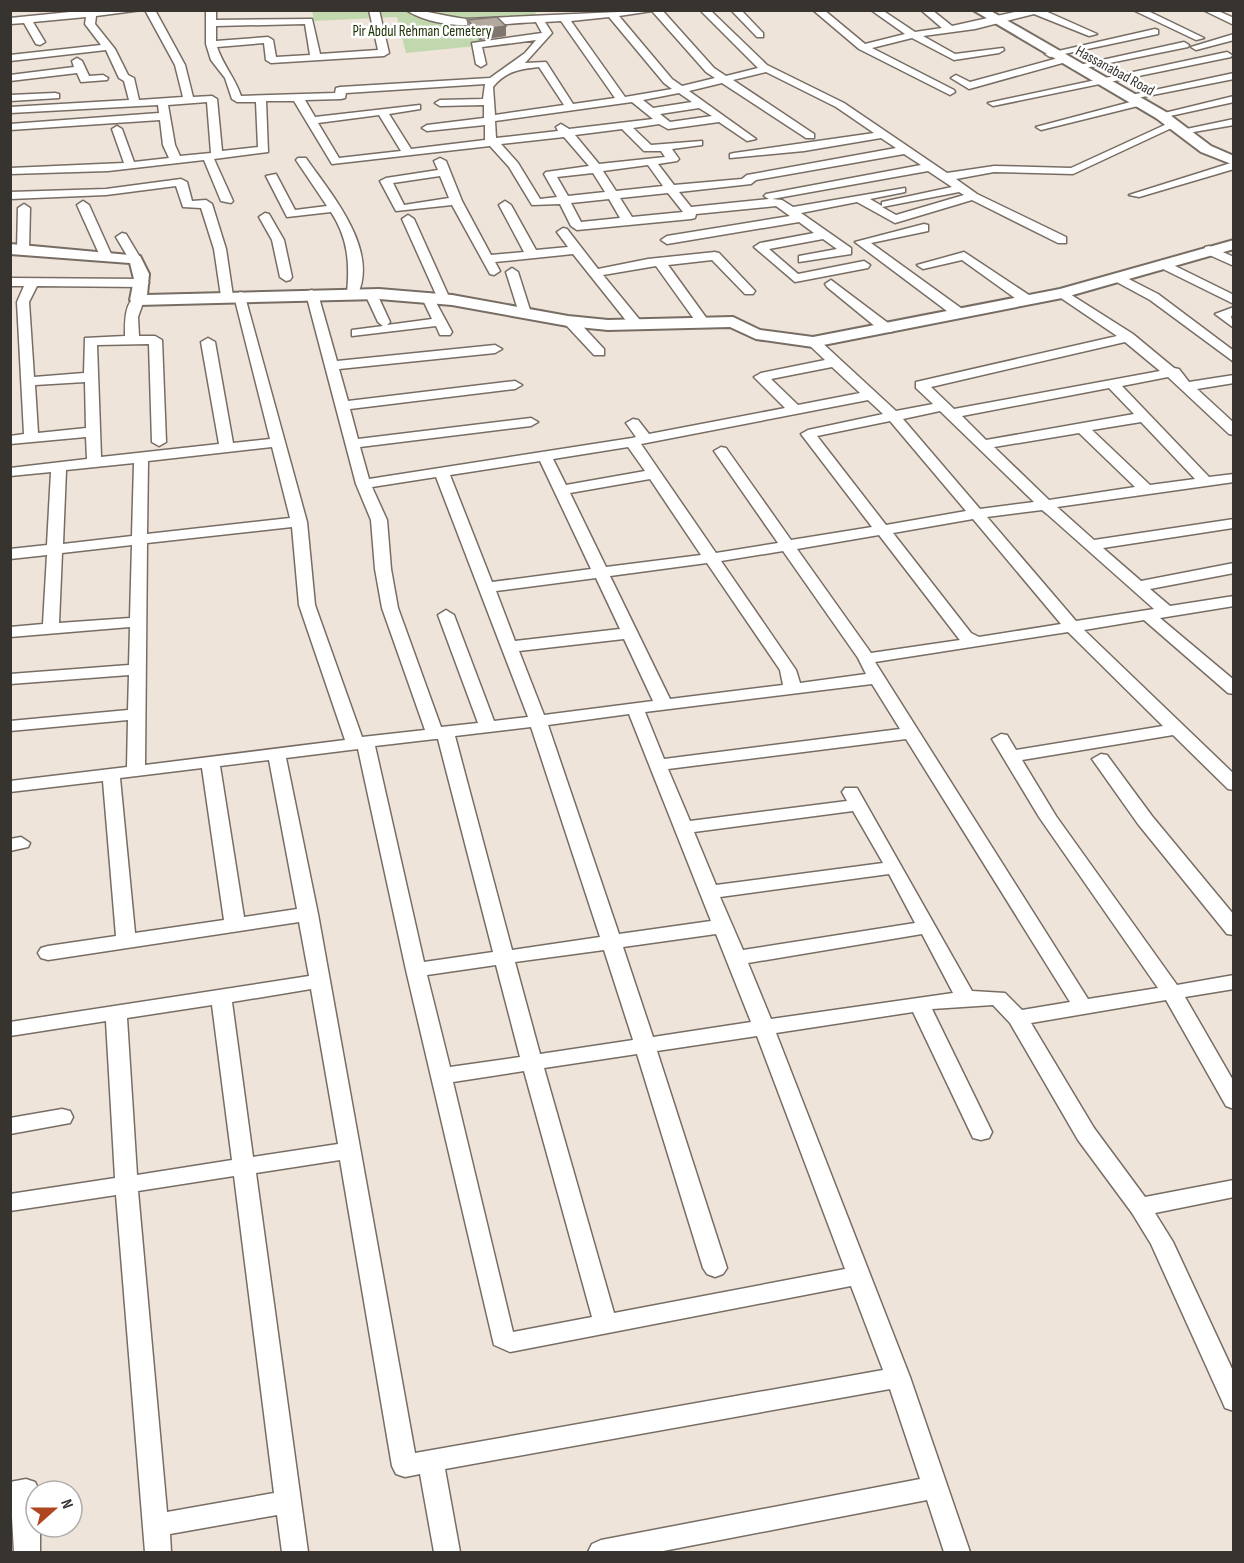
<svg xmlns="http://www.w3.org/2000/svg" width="1244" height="1563" font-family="'Sofia Sans Condensed',sans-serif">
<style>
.green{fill:#c1d7ad}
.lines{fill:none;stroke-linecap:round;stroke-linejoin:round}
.minor-casing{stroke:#776d64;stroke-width:3}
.tertiary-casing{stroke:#776d64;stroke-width:4}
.minor{fill:#fff;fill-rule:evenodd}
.tertiary{fill:#fff;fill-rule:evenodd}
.wall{fill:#9b9189}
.shaded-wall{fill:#7e766f}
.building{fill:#b4a99f;stroke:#7e766f;stroke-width:1.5}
.labels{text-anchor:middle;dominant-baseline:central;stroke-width:5;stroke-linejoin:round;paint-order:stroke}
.far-park-label{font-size:15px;fill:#213408;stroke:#fff}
.far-street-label{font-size:15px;fill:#37332f;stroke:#fff}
</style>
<rect width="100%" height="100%" fill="#efe4d9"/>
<path class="green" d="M534,10L539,20L494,21L468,29L483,43L476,46L406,53L397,17L314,21L312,11Z"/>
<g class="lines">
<g class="minor-casing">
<g id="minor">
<path d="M90,10H142L96,16L95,24L115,49L128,75L134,78L139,100L183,97L175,65L145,10H155L185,65L193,97L212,96L217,99L222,151L258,147L256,102H237L232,99L225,78L211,60L206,44V10H216V20L312,19L320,54L378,50L369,10H379L389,53L384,56L271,63L266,60L264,43L217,47C223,65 235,78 241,96L335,93L336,88L340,87L490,78L525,53L536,40L482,47L486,64L481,67L476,64L472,43L542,33L536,22C495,24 442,33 406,10C427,10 446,17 467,19L662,10L714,68L726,76L758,68L700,10H710L767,65L844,103L947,173L994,166L1071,168L1169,123L1178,125L1073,174L994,172L956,179L977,194L1066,237V243H1058L972,200L895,223L857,202L801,213L851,248V254L799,262V256L837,249L823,239L769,249L798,274L864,261L870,265L868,268L795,282L754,247L760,243L814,233L799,222L667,244L661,240L667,236L790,216L776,206L696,214L695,218L691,219L577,230L571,226L560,204L532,205L509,167L490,146L332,164L294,101H266L268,152L214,159L233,201L231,203L221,201L204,160L108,171L10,174V168L124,163L112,129L117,126L122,129L134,162L169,158L163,145L160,120L10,130V124L159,113L158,105L10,113V107L129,100L124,81L119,78L106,50L10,61V55L101,45L85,24L86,17L33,22L45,42L40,45L36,44L24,23L10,24V18ZM652,11L706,72L715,78L682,86L672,79L619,16ZM609,17L664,83L672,89L625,97L571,21ZM561,21L615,98L573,104L546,62L525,63L552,33L545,22ZM305,24L310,55L276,57L273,40L268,37L216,41V26ZM539,67L564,105L495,115L493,87C505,71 521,69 539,67ZM766,72L836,107L874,133L734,153L730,154V158L804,151L881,138L896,148L747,175L742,179L674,185L658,164L677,161L679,159L672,149L702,145V141L651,145L633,128L659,124L668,129L719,122L747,141L756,139L689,91L722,83L806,138H814V134L733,80ZM485,84L483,99L440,100L435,103L440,106L484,105V118L427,125L422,128L427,131L485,125V140L411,149L389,114L420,109V105L315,117L305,100L341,99L345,98L346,93ZM679,93L692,102L653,108L643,100ZM207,102L211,153L180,156L175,145L168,105ZM632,102L653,119L569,129L561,124L556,127L558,131L496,138L495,121ZM699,108L712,116L670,122L660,114ZM379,115L401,151L339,158L318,123ZM622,129L644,151H661L665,157L599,164L575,135ZM564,137L589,166L546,172L544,174L557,197L540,199L518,163L501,144ZM904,154L921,165L766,194L764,196L769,199L691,207L679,192L751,184L756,180ZM648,165L663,186L616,191L603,171ZM928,171L952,187L882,202V206L870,199L905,192V188L793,207L782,200L772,199ZM593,173L605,192L568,196L557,177ZM959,192L964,195L896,215L882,207ZM668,193L683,212L632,217L620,198ZM609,199L620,218L581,222L571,203Z"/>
<path d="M731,10H741L763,33V37H757Z"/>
<path d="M813,10H824L865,44L905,34L871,10H882L915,32L942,28L921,10H932L952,26L1024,10H1043L1097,34L1089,36L1034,14L975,29L923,36L955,54L1003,48L1004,50L999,53L954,60L912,38L872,48L954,90L955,92L950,95L859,49Z"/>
<path d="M1133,10H1146L1204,38L1196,40Z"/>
<path d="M1203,10H1216L1234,18V25Z"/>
<path d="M1155,29L1158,30V34L1050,57L1045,54Z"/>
<path d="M1234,34V40L1196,50L1191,47Z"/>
<path d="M1184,42L1189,45L1188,47L1075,70L1070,67Z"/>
<path d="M1227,52L1232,55L1231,57L993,106L988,103Z"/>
<path d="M1062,57L1066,58V62L969,89L951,78L956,75L970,82Z"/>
<path d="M77,58L82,61L89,76L103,75L108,78L107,80L81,82L77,73L10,81V75L74,67L72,61Z"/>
<path d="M1234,73V79L1127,100L1122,97Z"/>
<path d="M55,93L59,94V98L10,101V95Z"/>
<path d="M1234,96V102L1161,118L1156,115Z"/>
<path d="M1138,100L1142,101V105L1041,130L1036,127Z"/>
<path d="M1234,119V125L1182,134L1177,131Z"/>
<path d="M298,158H306C330,193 380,249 357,296L353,297L347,293C350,263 348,238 331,212L287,217L266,176L276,174L295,210L327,206L296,160Z"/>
<path d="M440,158L446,161L462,201L491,255L524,252L499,205L505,201L511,205L536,250L568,247L557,232L563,228L567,229L598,269L648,259L715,252L719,253L755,291L753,294H745L712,260L668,265L710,323L704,327L699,326L656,266L603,275L644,325L637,329L632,328L573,254L495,262L500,271L494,275L490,274L452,205L396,211L380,181L386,178L438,170L434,161ZM440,176L449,198L404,205L393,183Z"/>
<path d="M1234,162V169L1139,197L1129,195Z"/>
<path d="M181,179L187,182L192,201L206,200L212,204L226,249L233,296L231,299L227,300L221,296L214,249L201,208L183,207L176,186L106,195L10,199V192L106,189Z"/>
<path d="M83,201L89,205L112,256L110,259L100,256L77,205Z"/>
<path d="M24,204L30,208L29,250L23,254L17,250L18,208Z"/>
<path d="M265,213L269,214L284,240L292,277L290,280L286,281L280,277L272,240L259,217Z"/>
<path d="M408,215L414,219L450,299L449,302H439L438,299L402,219Z"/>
<path d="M924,224L928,225V231L871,243L965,311V317H955L855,242Z"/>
<path d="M122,233L126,234L141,259L139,262L129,259L116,237Z"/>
<path d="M1209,246L1234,257V266L1205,253V247Z"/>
<path d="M964,252L1032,297V303H1022L962,260L923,269L917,265Z"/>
<path d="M1163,260L1234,295V304L1159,267L1157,264Z"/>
<path d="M512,268L518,272L531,313L530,316H520L519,313L506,272Z"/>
<path d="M1117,273L1158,294L1234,351V362L1150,300L1113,280L1111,277Z"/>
<path d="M10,278L143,279L149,283L143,287L37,286L29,302L34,377L84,373L85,338L125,336C125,324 124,300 138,296L144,300L138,317L139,336H155L162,340L166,442L159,446L152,442L149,344L97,345L101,457L219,444L201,342L208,338L215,342L233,443L270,439L234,296L240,292L244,293L307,522L315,605L362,737L425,730L382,608L375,569L371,520L356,484L306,294L308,291L312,290L318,294L337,361L495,345L502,349L495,353L339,369L348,401L515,381L522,385L515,389L350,409L358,439L531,418L538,422L531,426L360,447L369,479L632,438L636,437L626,423L633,419L638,420L649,434L785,408L754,377L761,373L825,360L806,342L813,338L818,339L896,411L933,404L916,388V382L1117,336L1058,296V290L1062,289L1133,334L1174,368L1179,369L1189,382L1234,375V383L1197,389L1234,423V435L1229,434L1168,377L1122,386L1209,477L1234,474V482L1057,507L1094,540L1234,519L1233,528L1103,548L1141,581L1234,563V573L1150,589L1170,606L1234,596V606L1160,618L1234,680V694L1228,693L1144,620L1084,630L1234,774V790L1228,789L1173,735L1022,760L1056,816L1177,985L1234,975V989L1185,997L1234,1082V1109L1226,1106L1166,1000L1031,1023L1094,1128L1145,1197L1234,1180V1197L1155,1213L1173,1242L1234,1373V1411L1225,1408L1222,1401L1151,1244L1132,1213L1078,1140L1010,1023L993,1005L932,1009L992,1132L989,1138L981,1140L973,1138L913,1012L776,1033L910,1377L970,1552H944L927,1500L658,1552H588L592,1544L601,1540L920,1479L890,1389L445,1469L460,1552H434L420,1474L405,1477L396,1474L392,1466L340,1160L256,1173L308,1552H282L277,1515L170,1534L171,1552H145L116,1195L10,1211V1194L115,1178L106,1021L10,1036V1022L309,976L299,922L48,960L41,958L38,953L41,948L48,946L116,936L103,781L10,792V781L127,767L128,720L10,731V721L128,710L129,675L10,684V674L129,665L130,627L10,637V627L43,624L47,555L10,559V549L47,545L51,472L10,476V468L87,459L86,437L10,444V436L24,434L17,302L24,286H10ZM1125,342L1160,371L954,409L931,387ZM832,367L860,393L798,405L771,379ZM85,382L86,428L38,433L35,385ZM1109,388L1134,414L986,440L962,416ZM868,400L883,414L808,430L801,434L872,527L791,540L726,448L721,447L714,451L778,543L716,553L641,444ZM940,411L1034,502L980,509L903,419ZM890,421L966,511L886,525L817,436ZM1141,422L1195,479L1150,485L1092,430ZM1079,433L1135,487L1049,500L994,447ZM272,447L290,518L147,534L148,461ZM628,447L645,471L566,485L553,459ZM540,461L591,569L492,582L450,475ZM134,463L132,536L63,544L66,470ZM436,477L528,717L494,721L454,615L446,610L438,615L478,723L441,727L398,608L391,569L387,520L372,487ZM650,479L701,555L606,567L570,493ZM1042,510L1047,514L1154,609L1076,621L987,517ZM973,519L1061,624L979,637L971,633L893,533ZM292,527L299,605L345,740L145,765L147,543ZM879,535L959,639L960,640L871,653L797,549ZM132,545L130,618L59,623L62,553ZM783,551L858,658L866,674L800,683L796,670L721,561ZM707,563L780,670L783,685L670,699L610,576ZM596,578L620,629L515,641L496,591ZM1068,632L1163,726L1016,750L1007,735L1001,734L992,739L1039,817L1158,988L1088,999L875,662ZM624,639L653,701L544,715L519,651ZM872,684L900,729L664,759L645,712ZM629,714L711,921L619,934L548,725ZM531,727L600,937L512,950L455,736ZM435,739H438L493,952L424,962L375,746ZM906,739L1070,1002L1022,1010L1005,993L972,991L857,788H845L842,792L847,801L690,821L668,769ZM358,749L406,970L494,1345L510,1352L851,1286L883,1370L415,1453L318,914L286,758ZM269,760L297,909L244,917L220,766ZM202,768L224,920L135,933L120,778ZM853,811L883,863L716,885L694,832ZM889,874L915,923L743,950L720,897ZM716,934L751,1022L653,1037L623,947ZM922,934L953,993L771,1019L748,963ZM604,950L633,1040L540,1054L515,962ZM496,965L520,1057L450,1067L427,975ZM311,989L338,1144L253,1157L232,1002ZM212,1005L232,1160L137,1175L127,1018ZM757,1036L845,1269L614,1313L544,1068L637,1054L703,1268L707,1274L715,1277L723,1274L727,1268L657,1051ZM524,1071L592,1317L513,1332L453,1082ZM234,1176L274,1493L167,1512L138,1191Z"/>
<path d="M831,280L892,326V332H882L827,287L825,284Z"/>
<path d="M371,290L377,294L390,322L387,325L432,319L422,298L424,295H432L452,332L450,335H440L436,326L352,336V330L383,326L378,322L365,294Z"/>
<path d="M1234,307V315L1231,316L1234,328L1215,314Z"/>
<path d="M571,318L576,319L604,349V355H594L566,325L565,322Z"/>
<path d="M1101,754L1107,755L1152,816L1234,915V935L1227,934L1138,824L1092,759Z"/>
<path d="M21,837L30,843L28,847L10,851V839Z"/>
<path d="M62,1109L70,1111L73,1117L70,1123L10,1134V1118Z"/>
<path d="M26,1479L35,1482L39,1490L36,1491V1527H40V1552H14L10,1482Z"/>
</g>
</g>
<g class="tertiary-casing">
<g id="tertiary">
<path d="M973,10H989L1166,112L1211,146L1234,156V165L1201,152L1156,118Z"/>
<path d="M1234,240V249L1062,298L813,347L756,339L730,327L608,330L568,326L452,305L379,299L138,305L130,300L134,279L130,263L10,254V244L140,256L149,274L147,295L379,289L452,295L568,316L608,320L733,317L760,330L813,337L1060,289Z"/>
</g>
</g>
<use href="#minor" class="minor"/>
<use href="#tertiary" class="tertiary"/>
</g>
<path class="wall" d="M467,20L506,26V36L479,40L467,29Z"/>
<path class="shaded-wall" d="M506,26V36L479,40V30Z"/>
<path class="building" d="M497,17L506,26L479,30L467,20Z"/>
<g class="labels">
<g class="far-park-label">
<text x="422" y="31">Pir Abdul Rehman Cemetery</text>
</g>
<g class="far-street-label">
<text transform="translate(1115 71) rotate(29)">Hassanabad Road</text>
</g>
</g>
<rect width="1244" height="1563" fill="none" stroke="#37332f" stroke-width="24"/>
<g transform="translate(54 1509) rotate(69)"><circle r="28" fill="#ffffff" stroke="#afadac" stroke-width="1.5"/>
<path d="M0-4.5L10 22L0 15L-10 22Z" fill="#ae4622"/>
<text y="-9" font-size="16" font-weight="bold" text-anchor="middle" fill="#37332f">N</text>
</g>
</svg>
